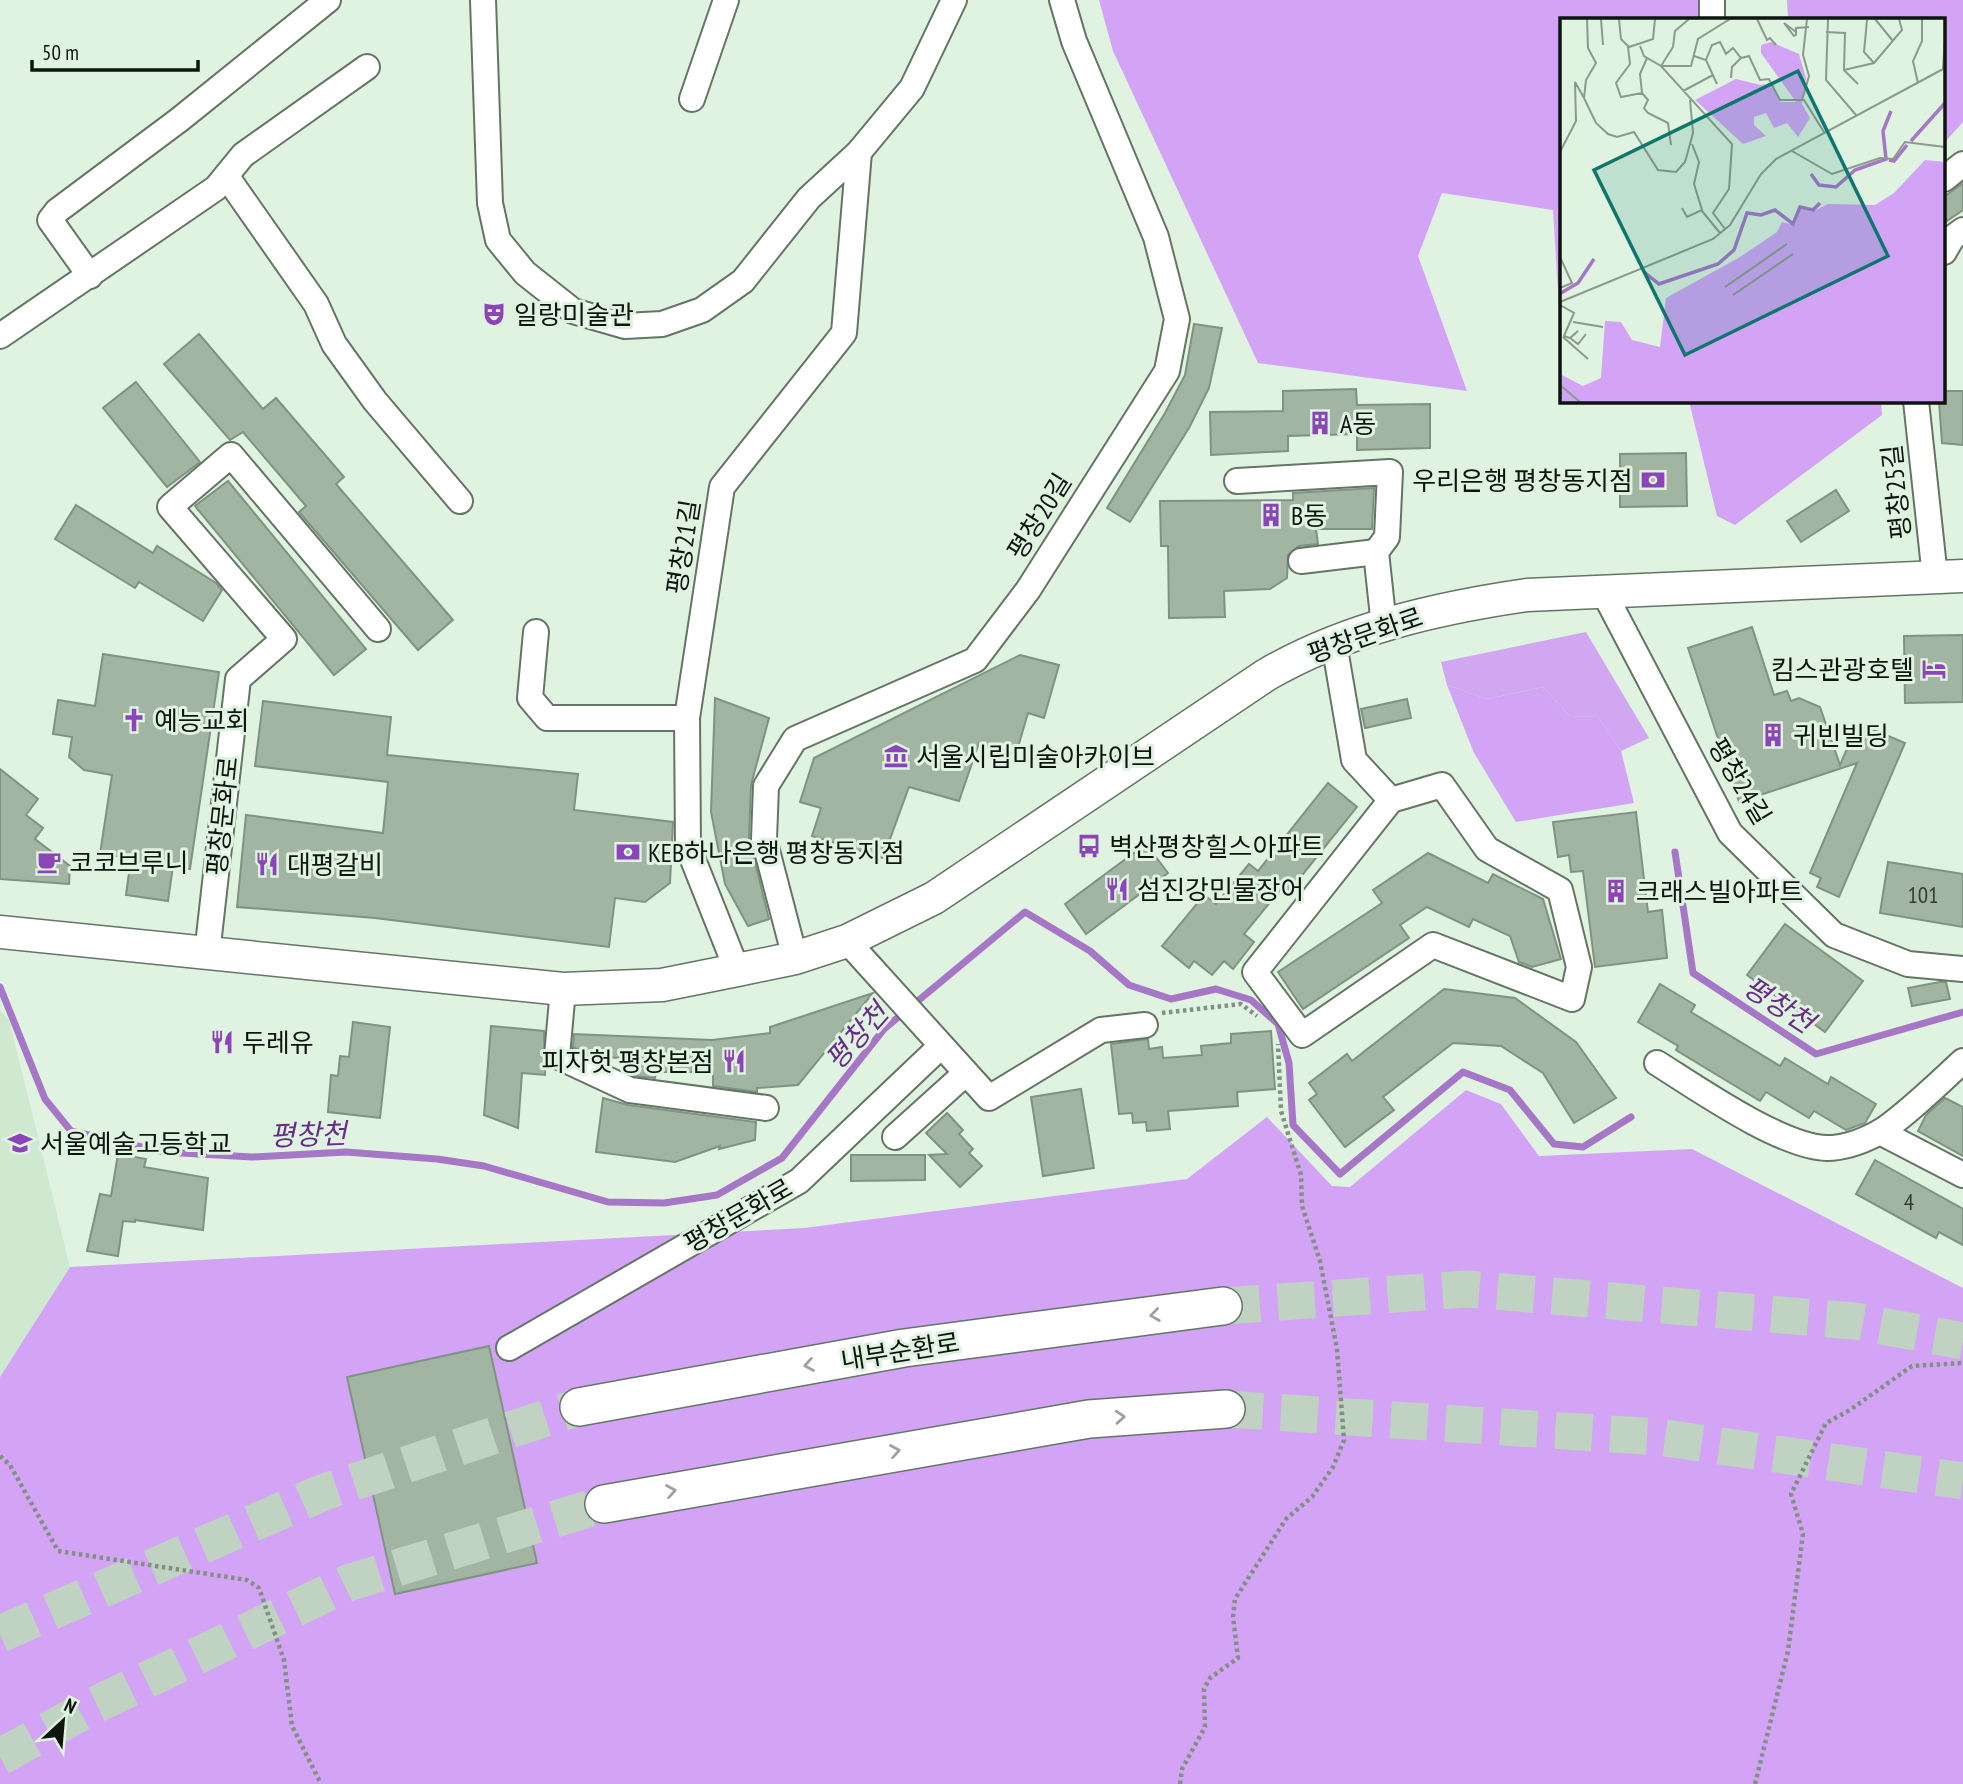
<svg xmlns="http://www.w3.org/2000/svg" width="1963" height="1784" font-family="'PT Sans Narrow','Noto Sans KR',sans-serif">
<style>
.built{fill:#cfe9d0}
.green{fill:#d0a7f0}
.forest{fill:#d3a4f6}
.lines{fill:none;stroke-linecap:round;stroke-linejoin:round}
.stream{stroke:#a577c6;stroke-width:7}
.building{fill:#a2b5a3;stroke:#809381;stroke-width:2}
.highway-tunnel{stroke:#c0d2c1;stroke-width:37;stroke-dasharray:37 18;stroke-linecap:butt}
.minor-casing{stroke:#647565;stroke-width:28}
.major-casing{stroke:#647565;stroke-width:35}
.highway-casing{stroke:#647565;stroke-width:40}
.path{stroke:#829083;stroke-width:4.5;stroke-dasharray:3.5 3.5;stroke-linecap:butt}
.minor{stroke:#fff;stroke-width:24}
.major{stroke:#fff;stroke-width:32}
.highway{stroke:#fff;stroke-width:37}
.oneway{stroke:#9fa19f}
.labels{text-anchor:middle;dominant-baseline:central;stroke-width:6;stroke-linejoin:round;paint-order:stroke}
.number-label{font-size:23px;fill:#333d34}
.poi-label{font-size:26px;fill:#0e150f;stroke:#dff3e0;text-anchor:start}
.street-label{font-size:26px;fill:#0e150f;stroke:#dff3e0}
.water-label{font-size:28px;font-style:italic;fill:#662c8a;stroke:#dff3e0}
.inset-river{fill:none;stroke:#a577c6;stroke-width:3.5}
.inset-road{fill:none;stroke:#8b9a8c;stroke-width:2}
.view{fill:#0f766e;fill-opacity:0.15;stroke:#0f766e;stroke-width:3.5}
.inset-edge{fill:none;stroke:#0e150f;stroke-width:3.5}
</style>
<rect width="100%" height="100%" fill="#dff3e0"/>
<path class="built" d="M0,1010L9,1020L70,1267L0,1377Z"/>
<path class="green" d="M1586,632L1649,738L1621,751L1598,717L1570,716L1543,687L1487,699L1447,685L1441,662Z"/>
<g class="forest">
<path d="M1099,0H1711V19H1562V354L1553,210L1442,193L1418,256L1467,391L1258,363L1113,51Z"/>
<path d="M1787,0H1963V122L1944,143V19H1788Z"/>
<path d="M1689,401H1881L1882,415L1735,525L1717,516Z"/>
<path d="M1447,685L1487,699L1543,687L1570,716L1598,717L1621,751L1634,803L1516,822L1474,753Z"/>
<path d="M1466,1090L1501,1104L1539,1156L1692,1149L1963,1288V1784H0V1377L70,1267L804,1228L1187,1179L1267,1117L1332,1186L1350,1187Z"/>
</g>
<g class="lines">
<g class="stream">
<path d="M1675,852L1693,973L1816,1054L1963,1012"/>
<path d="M0,987L45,1099L71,1131L164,1152L252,1157L346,1152L437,1159L484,1166L608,1202L664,1203L717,1195L782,1158L884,1029L1025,912L1090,951L1129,985L1171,999L1216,989L1251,1000L1278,1024L1289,1063L1293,1125L1340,1174L1463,1072L1510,1090L1554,1144L1583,1147L1631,1117"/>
</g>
</g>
<g class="building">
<path d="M1963,183V210L1944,223V197Z"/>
<path d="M1194,324L1222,328L1209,388L1189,428L1130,522L1107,508L1165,413L1185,375Z"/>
<path d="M199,334L263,409L276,398L344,477L336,484L453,620L418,650L299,512L306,506L243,432L230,440L164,364Z"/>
<path d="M136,382L200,462L167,487L103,408Z"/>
<path d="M1356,389L1357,405L1430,404V448L1357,450V434L1288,436V451L1211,455L1210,412L1283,411V391Z"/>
<path d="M1944,391H1963V445L1942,443L1939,401H1944Z"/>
<path d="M1686,453L1687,506L1620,507V454Z"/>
<path d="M228,481L366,649L334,675L195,506Z"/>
<path d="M1374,488L1372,529H1316L1318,544L1299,546L1288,555L1287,578L1270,589L1224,591L1225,617L1169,618L1168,546H1161L1160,501L1293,500V493Z"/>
<path d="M1836,490L1849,511L1801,542L1787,521Z"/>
<path d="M76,505L153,553L157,546L216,583L222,590L203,621L139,582L135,588L55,539Z"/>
<path d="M1752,627L1774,695L1787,691L1791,701L1799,698L1820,707L1840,765L1858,723L1905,743L1839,897L1817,887L1821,878L1810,873L1857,763L1739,802L1688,648Z"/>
<path d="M1963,635V702L1905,703L1904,636Z"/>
<path d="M103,654L219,672L190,869L173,866L168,901L126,895L131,858L100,854L112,775L84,770L69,757L72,737L53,734L58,700L95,706Z"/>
<path d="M1020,655L1059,665L1044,718L1028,713L1016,754L979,743L959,801L909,787L883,858L812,836L821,808L800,802L814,758Z"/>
<path d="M715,698L769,718L751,785L749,838L769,919L748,926L725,884L711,812Z"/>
<path d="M1407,699L1411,718L1365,728L1361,709Z"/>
<path d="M263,701L391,717L387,755L578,774L574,810L673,822L670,883L645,902L615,898L609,947L375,918L237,907L246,815L383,833L388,782L255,766Z"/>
<path d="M0,769L38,799L26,815L43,828L35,839L70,866L69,884L0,879Z"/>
<path d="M1328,783L1357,807L1287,894L1281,889L1244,934L1254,942L1233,969L1224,961L1212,975L1194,961L1189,968L1162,946L1204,895L1216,904L1249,864L1258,871Z"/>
<path d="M1636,812L1648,912L1662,910L1667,958L1595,967L1583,871L1571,872L1569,855L1558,857L1553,822Z"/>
<path d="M1146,844L1168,873L1086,934L1065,904Z"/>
<path d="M1428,853L1488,883L1493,874L1543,899L1561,959L1532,967L1519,962L1510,936L1473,919L1469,927L1427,907L1400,925L1409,938L1303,1009L1278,972L1382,903L1373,890Z"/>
<path d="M1888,862L1963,874V927L1880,913Z"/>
<path d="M1785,924L1863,981L1825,1032L1747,975Z"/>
<path d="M1940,982H1946L1950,999L1912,1006L1908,988Z"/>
<path d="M1660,984L1695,1005L1691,1012L1780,1066L1785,1058L1828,1084L1831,1077L1876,1104L1865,1123L1846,1130L1814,1111L1809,1118L1766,1092L1760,1101L1676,1050L1678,1046L1638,1022Z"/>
<path d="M1444,989L1515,998L1576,1042L1616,1098L1574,1123L1543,1073L1501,1046L1453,1043L1383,1097L1394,1110L1345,1147L1309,1100L1317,1094L1309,1083L1347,1054L1352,1061Z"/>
<path d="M873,993L798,1085L757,1088V1092L713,1086V1072H656L655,1078L634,1076L632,1059L592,1056L573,1047L574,1034L712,1040L770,1033V1027Z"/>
<path d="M353,1022L390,1027L380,1118L328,1112L331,1075L338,1076L340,1056L349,1057Z"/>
<path d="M491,1026L544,1031L545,1075L522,1073L518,1128L484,1115Z"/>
<path d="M1271,1031L1275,1089L1237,1092L1238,1106L1168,1111L1170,1129L1147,1131L1146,1122L1133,1123L1132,1113L1119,1114L1111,1044L1148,1039L1149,1049L1162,1047L1163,1058L1202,1055L1201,1046L1231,1043V1034Z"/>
<path d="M1081,1089L1094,1168L1043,1176L1031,1097Z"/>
<path d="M603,1098L628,1105L756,1122L755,1140L719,1149L720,1146L675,1162L596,1152Z"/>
<path d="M1945,1098L1963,1107V1156L1918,1131L1926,1115Z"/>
<path d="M947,1113L963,1130L959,1134L973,1149L969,1153L982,1166L960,1187L929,1155L947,1154L926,1133Z"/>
<path d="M118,1154L146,1159L144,1167L208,1178L203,1230L135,1220V1222L123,1221L118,1256L87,1251L100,1194L111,1196Z"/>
<path d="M851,1155H925V1180L851,1181Z"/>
<path d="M1875,1160L1963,1209V1245L1939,1232L1936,1238L1856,1194Z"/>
<path d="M489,1346L537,1563L395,1594L347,1377Z"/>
</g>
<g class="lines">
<g class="highway-tunnel">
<path d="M1223,1306L1468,1289L1854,1321L1963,1341"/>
<path d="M1226,1409L1658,1437L1963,1481"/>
<path d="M0,1634L324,1492L579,1407"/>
<path d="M0,1757L89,1708L348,1583L604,1504"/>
</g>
<g class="minor-casing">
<g id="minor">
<path d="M483,0L490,203L498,240L525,273L573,311L625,326L662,324L702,310L743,281L809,198L859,152L912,88L954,0"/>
<path d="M1712,0V19"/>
<path d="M692,99L726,0"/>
<path d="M227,177L316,304L334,344L375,401L460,501"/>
<path d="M1944,179L1963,164"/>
<path d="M1944,252L1952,238L1963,230"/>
<path d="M90,276L50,220L57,211L179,120L328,0"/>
<path d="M0,336L216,188L243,155L367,67"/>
<path d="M1916,401L1935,577"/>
<path d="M1237,481L1390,472L1387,537L1376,552L1384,626"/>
<path d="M1301,561L1376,552"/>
<path d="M1603,591L1730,833L1834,935L1908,964L1963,969"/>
<path d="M536,632L530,698L547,718H687L722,487L844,333L859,152"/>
<path d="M1334,643L1354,760L1391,800L1255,972L1302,1035L1433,945L1572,999L1579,967L1560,890L1487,849L1442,785L1391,800"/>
<path d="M687,718L688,847L737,970"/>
<path d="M847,941L989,1098L1101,1030L1145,1025"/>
<path d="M207,954L238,679L284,639L170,507L231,455L378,629"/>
<path d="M795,958L764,839L766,786L795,739L975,660L1028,590L1167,371L1177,319L1156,237L1074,41L1062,0"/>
<path d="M563,989L557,1056L630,1090L766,1108"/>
<path d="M1657,1063C1697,1088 1781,1147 1827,1148C1845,1148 1863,1141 1878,1133C1900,1121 1943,1079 1963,1061"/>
<path d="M1880,1132L1963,1175"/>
<path d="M895,1137L966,1073"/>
<path d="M509,1348L799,1181L941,1046"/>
</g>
</g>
<g class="major-casing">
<path id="major" d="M0,932L563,989L662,985L737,970L795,958L847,941L934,898L1266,675C1345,629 1437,608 1527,595L1963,576"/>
</g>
<g class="highway-casing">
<g id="highway">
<path d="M579,1407L904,1348L1223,1306"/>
<path d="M604,1504L1089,1419L1226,1409"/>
</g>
</g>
<g class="path">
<path d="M1162,1013L1241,1004L1257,1016"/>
<path d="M0,1456L10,1465L58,1551L247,1580L259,1588L284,1660L292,1726L321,1784"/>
<path d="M1180,1784L1182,1769L1205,1727L1204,1689L1210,1678L1238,1658L1233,1617L1235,1599L1286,1519L1312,1497L1333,1467L1344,1440L1337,1349L1320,1261L1302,1206L1301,1175L1281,1111L1278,1044"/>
<path d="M1755,1784L1788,1651L1803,1534L1791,1494L1826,1423L1850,1410L1912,1366L1963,1363"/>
</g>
<use href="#minor" class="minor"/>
<use href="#major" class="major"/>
<use href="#highway" class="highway"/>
</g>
<defs><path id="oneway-chevron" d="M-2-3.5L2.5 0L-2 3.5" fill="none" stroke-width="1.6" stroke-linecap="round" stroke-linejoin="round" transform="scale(1.75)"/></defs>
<g class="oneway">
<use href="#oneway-chevron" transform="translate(1155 1315) rotate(172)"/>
<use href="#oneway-chevron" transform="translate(809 1365) rotate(170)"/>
<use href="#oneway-chevron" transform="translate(1120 1417) rotate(-4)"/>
<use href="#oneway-chevron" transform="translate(895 1451) rotate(-10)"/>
<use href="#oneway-chevron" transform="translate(671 1491) rotate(-10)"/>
</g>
<defs>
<g id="theatre-bare" transform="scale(1.89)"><path d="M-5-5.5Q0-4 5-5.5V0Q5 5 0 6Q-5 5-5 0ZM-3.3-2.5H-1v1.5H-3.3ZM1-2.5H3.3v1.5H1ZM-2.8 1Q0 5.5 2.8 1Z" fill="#8c45b8" stroke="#dff3e0" stroke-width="2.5" paint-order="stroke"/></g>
<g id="building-bare" transform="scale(1.89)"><path d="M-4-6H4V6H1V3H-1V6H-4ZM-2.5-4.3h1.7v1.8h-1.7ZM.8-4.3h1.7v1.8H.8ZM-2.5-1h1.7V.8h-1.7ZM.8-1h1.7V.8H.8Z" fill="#8c45b8" stroke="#dff3e0" stroke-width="2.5" paint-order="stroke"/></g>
<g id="bank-bare" transform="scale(1.89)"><path d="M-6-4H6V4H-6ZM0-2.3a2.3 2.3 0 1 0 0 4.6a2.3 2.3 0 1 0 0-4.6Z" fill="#8c45b8" stroke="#dff3e0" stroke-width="2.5" paint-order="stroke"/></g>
<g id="hotel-bare" transform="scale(1.89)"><path d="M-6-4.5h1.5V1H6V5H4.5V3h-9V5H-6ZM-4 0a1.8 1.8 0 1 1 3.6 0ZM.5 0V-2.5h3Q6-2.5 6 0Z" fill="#8c45b8" stroke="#dff3e0" stroke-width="2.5" paint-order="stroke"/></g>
<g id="church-bare" transform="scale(1.89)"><path d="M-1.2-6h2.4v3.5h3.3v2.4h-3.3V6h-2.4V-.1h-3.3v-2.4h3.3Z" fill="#8c45b8" stroke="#dff3e0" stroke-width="2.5" paint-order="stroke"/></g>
<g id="museum-bare" transform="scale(1.89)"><path d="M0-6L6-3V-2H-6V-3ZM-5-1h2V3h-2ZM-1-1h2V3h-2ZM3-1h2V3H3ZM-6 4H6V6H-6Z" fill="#8c45b8" stroke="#dff3e0" stroke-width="2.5" paint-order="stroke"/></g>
<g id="bus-bare" transform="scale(1.89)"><path d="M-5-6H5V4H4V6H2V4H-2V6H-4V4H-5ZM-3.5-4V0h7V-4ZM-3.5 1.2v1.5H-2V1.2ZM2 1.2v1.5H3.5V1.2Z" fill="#8c45b8" stroke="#dff3e0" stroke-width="2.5" paint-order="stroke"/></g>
<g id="cafe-bare" transform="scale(1.89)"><path d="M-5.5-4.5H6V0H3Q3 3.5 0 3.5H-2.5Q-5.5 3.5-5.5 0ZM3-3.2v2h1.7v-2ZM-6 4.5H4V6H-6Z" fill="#8c45b8" stroke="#dff3e0" stroke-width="2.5" paint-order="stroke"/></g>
<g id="restaurant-bare" transform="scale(1.89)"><path d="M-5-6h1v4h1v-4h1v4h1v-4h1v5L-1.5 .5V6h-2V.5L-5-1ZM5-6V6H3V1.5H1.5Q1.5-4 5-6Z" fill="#8c45b8" stroke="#dff3e0" stroke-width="2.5" paint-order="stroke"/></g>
<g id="school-bare" transform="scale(1.89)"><path d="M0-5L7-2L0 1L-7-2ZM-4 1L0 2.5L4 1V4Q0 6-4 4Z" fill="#8c45b8" stroke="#dff3e0" stroke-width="2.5" paint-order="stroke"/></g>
</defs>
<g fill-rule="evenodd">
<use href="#theatre-bare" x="494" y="314"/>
<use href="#building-bare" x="1320" y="423"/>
<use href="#bank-bare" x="1653" y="480"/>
<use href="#building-bare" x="1271" y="515"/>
<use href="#hotel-bare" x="1934" y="669"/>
<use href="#church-bare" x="134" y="720"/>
<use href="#building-bare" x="1773" y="735"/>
<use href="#museum-bare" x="896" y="756"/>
<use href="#bus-bare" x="1089" y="846"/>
<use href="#bank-bare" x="628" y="852"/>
<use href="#cafe-bare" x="49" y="862"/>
<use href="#restaurant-bare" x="267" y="864"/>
<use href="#restaurant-bare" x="1117" y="889"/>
<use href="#building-bare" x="1616" y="891"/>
<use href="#restaurant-bare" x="222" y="1042"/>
<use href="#restaurant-bare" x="734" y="1061"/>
<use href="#school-bare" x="20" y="1143"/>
</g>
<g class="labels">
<g class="number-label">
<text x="1923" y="894">101</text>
<text x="1909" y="1201">4</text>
</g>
<g class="poi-label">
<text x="514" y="314">일랑미술관</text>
<text x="1340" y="423">A동</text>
<text x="1633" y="480" text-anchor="end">우리은행 평창동지점</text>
<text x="1291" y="515">B동</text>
<text x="1914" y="669" text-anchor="end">킴스관광호텔</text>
<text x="154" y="720">예능교회</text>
<text x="1793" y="735">귀빈빌딩</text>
<text x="916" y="756">서울시립미술아카이브</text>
<text x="1109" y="846">벽산평창힐스아파트</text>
<text x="648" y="852">KEB하나은행 평창동지점</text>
<text x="69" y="862">코코브루니</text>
<text x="287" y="864">대평갈비</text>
<text x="1137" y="889">섬진강민물장어</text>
<text x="1636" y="891">크래스빌아파트</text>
<text x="242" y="1042">두레유</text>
<text x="714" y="1061" text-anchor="end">피자헛 평창본점</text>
<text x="40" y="1143">서울예술고등학교</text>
</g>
<g class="street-label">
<text transform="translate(1896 492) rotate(-96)">평창25길</text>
<text transform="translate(1039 516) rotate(-58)">평창20길</text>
<text transform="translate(683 547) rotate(-81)">평창21길</text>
<text transform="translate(1365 635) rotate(-19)">평창문화로</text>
<text transform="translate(1740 781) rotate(59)">평창24길</text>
<text transform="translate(222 816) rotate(-84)">평창문화로</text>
<text transform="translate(738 1215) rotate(-30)">평창문화로</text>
<text transform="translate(900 1351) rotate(-9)">내부순환로</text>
</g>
<g class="water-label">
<text transform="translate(1779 1004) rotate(33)">평창천</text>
<text transform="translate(856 1036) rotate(-48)">평창천</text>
<text transform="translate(308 1134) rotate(-2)">평창천</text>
</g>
</g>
<g transform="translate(1560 18)">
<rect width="385" height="385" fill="#dff3e0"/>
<path d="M211,24L239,36L246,60L242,86L250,100L238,119L227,105L214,110L206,95L194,99V107L206,118L183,126L135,82L176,61L201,67L211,65L220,84H236L201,35V27ZM365,142L385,144V384H0V356L23,368L41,360L45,303L61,304L72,322L100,329L106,280L180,239L217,214L222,204L234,207L241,191L252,194L268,186L315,187L334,175Z" fill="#d3a4f6"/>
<path class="inset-river" d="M351,123L385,85M329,142L334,143L347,127M251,156L259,167L276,169L295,152L326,141L323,113L331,93M84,254L99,266L158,246L174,232L187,195L201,197L215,192L233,206L240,189L253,192L260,185M1,275L18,265L34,241"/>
<path class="inset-road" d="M27,1L28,30L36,45L26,62L24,80L36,105L48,116L57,119L74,114L98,152L116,154L125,144L133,115L130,82M41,1L43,27M59,1L61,21L69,29L93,21L95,1M197,1L207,22L210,20L216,27M268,1L266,62L296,97M315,1L333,23M307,2L304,34L314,45M236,14L224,5L234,18L236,17V10L249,9M266,14L285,15L284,52L298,66M80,28L84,38L101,48L172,126L169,171L153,195L165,211M68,29L70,46L56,65L61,79L82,75L80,56L87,40M134,38L146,42L157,66M146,42L152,27L160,24L166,36L173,30L181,40L189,38L200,62L209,61L220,82H244L264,114M101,48L113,29L115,13L129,1M102,48H131L138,21L170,1M383,51L385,21M284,52L314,45L342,12L339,1M171,60L172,49L181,40M358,65L353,43L362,23V1M123,73L153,57M82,75L88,82L84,90L88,95L108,105L111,127M242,82L249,58L243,37L247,1M232,133L272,156L320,140L333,141L345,124L385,129M0,134L16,103L15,64L24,80M122,190L127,199L142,192L134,166L139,144L132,126M142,193L160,215M0,239L12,265L0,270M165,269L227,226M173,277L233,236M0,284L153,221L170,207L201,156L216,141L385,50M0,287L14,295L4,318L10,320L18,313M13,304L43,309M3,319L28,341M10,320L18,326L26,316M0,367L20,384"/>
<path class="view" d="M238,53L328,238L125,337L34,152Z"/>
<rect width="385" height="385" class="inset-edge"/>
</g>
<g transform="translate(63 1721) rotate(26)" stroke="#dff3e0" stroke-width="5" paint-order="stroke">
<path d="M0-5L12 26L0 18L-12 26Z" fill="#0e150f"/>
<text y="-10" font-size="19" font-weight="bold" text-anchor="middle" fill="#0e150f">N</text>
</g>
<path d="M32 60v10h166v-10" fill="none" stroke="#0e150f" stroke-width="3.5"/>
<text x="42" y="60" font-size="21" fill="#0e150f" stroke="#dff3e0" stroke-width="5" paint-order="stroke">50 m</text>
</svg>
